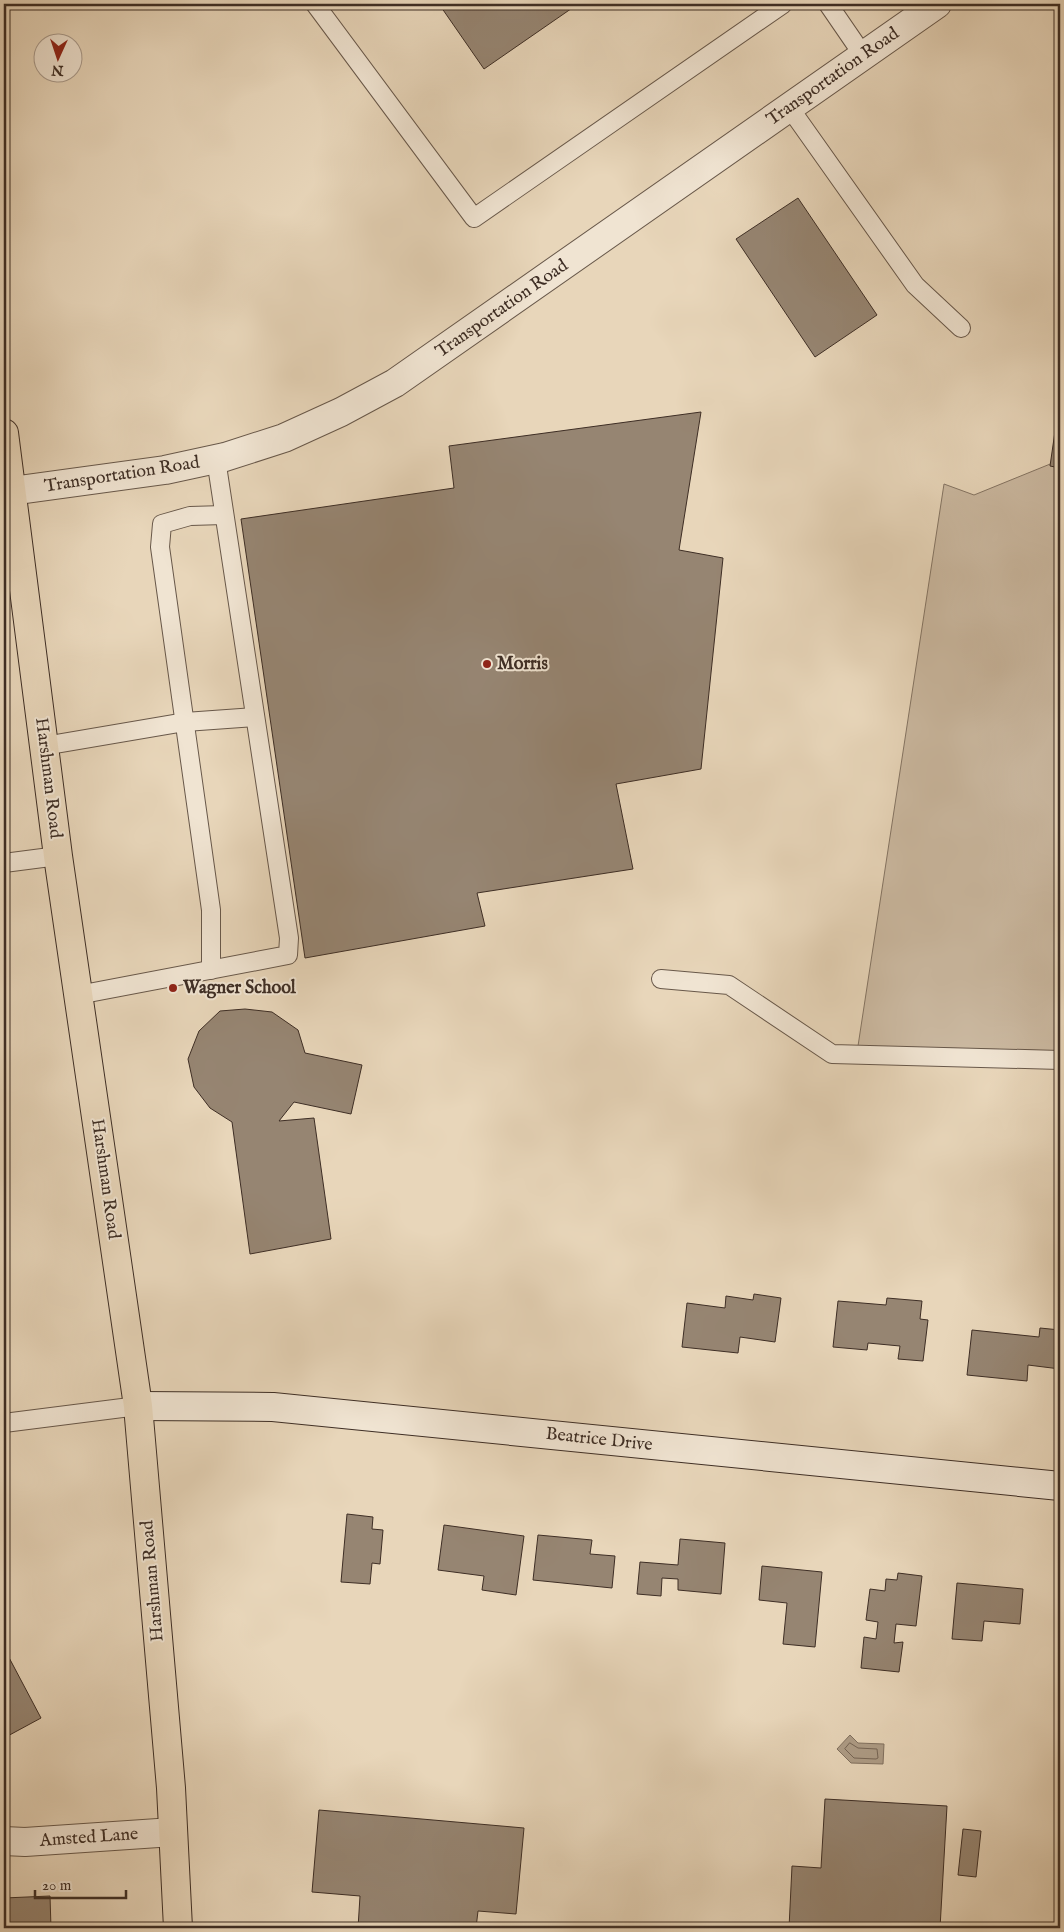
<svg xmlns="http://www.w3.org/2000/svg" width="1064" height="1932" font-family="'IM FELL English',serif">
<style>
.green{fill:#cbb9a1;stroke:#847463}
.water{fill:#ae9d87;stroke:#817160}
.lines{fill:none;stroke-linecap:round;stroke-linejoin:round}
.shore{stroke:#766656;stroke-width:1}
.building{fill:#968572;stroke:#3e2e25}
.lane-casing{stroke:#68584a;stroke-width:20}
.street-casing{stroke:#68584a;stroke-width:30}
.secondary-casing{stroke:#3e2e25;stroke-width:30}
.primary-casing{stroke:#3e2e25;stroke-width:30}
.lane{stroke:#f0e4d2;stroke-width:18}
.street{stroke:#f0e4d2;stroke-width:28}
.secondary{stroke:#f0e4d2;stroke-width:28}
.primary{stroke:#e8d6ba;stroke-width:28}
.poi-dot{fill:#8f2418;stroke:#f0e4d2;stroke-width:2}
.labels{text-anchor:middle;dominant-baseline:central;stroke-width:4;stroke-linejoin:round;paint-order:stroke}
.street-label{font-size:18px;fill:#3e2e25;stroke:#f0e4d2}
.poi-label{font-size:18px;font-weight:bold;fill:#3e2e25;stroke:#f0e4d2;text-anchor:start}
</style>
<rect width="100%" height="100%" fill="#e8d6ba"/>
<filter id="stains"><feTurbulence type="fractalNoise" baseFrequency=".004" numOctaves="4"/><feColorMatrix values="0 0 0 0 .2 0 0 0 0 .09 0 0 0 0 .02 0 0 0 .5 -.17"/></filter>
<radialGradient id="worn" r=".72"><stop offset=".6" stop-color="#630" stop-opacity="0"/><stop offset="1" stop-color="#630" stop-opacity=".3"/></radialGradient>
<path class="green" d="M1060,460V1051L858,1046L944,484L974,495Z"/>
<path class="water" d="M850,1735L858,1743L884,1744L883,1764L851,1763L837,1749Z"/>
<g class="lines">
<path class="shore" d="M850,1743L858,1748L877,1749L878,1758L876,1759L854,1758L845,1749Z"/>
</g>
<g class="building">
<path d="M439,4H578L484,69Z"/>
<path d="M798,198L877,315L815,357L736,239Z"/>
<path d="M1060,397V468L1050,466Z"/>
<path d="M701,412L679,550L723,558L701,769L616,784L633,869L477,893L485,926L305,958L241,519L454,488L449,446Z"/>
<path d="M245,1009L272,1012L298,1030L305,1053L362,1065L351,1114L294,1102L279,1121L314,1118L331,1239L250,1254L232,1122L210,1108L194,1087L188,1059L199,1031L220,1011Z"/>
<path d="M754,1294L781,1298L775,1342L740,1337L738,1353L682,1347L687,1303L725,1308L726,1296L753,1300Z"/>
<path d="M887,1298L922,1301L920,1319L928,1320L923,1361L898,1359L900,1346L868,1343L867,1350L833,1347L838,1301L886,1305Z"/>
<path d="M1040,1328L1060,1330V1369L1028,1365L1027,1381L967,1375L972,1330L1039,1337Z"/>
<path d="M347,1514L373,1517L372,1529L383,1530L380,1564L372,1563L370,1584L341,1582Z"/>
<path d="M444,1525L524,1536L516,1595L482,1590L484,1576L438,1570Z"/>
<path d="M538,1535L592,1540L590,1554L615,1556L612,1588L533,1580Z"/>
<path d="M680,1539L725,1543L721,1594L678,1590V1579L662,1578L661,1596L637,1594L640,1562L678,1565Z"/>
<path d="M762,1566L822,1572L815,1647L783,1644L787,1603L759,1600Z"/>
<path d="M898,1573L922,1576L916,1626L896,1624L894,1643L903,1642L899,1672L861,1668L864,1637L876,1639L878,1622L866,1620L870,1589L885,1591L886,1579L897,1580Z"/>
<path d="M957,1583L1023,1589L1020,1624L984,1621L982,1641L952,1639Z"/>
<path d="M5,1650L41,1718L4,1738V1651Z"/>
<path d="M825,1799L947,1806L940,1928H789L792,1866L821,1868Z"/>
<path d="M319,1810L524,1828L516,1914L478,1911L476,1928H358L360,1896L312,1892Z"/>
<path d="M963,1829L981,1831L976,1877L958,1875Z"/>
<path d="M50,1896L51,1928H4V1898Z"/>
</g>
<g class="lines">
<g class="lane-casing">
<g id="lane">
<path d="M315,4L474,218L783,4"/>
<path d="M828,4L863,55"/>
<path d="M789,107L915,285L961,328"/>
<path d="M44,746L185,722L255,717"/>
<path d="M4,863L58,856"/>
<path d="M211,970V910L160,547L162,524L190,516L224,515"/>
<path d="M661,979L729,985L832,1054L1060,1060"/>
<path d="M78,995L288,955L289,938L216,459"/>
<path d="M4,1423L138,1406"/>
</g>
</g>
<g class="street-casing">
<g id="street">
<path d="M4,492L165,470L225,457L284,438L341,412L395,383L937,4"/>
<path d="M4,1841L25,1842L173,1832"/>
</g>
</g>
<g class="secondary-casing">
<path id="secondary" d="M138,1406L273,1407L1060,1486"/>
</g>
<g class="primary-casing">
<path id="primary" d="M4,433L58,856L138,1406L171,1788L178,1928"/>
</g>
<use href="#lane" class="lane"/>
<use href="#street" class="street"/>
<use href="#secondary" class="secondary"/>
<use href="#primary" class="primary"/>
</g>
<g class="poi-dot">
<circle cx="487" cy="664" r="5"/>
<circle cx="173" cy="988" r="5"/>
</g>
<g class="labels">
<g class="street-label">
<text transform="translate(833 77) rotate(-35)">Transportation Road</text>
<text transform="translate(502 309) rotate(-35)">Transportation Road</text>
<text transform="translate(122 475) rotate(-9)">Transportation Road</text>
<text transform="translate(48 778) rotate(83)">Harshman Road</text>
<text transform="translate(105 1179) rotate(82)">Harshman Road</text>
<text transform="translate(599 1440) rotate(6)">Beatrice Drive</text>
<text transform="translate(153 1581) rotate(-95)">Harshman Road</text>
<text transform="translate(89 1838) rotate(-4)">Amsted Lane</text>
</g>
<g class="poi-label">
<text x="497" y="664">Morris</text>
<text x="183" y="988">Wagner School</text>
</g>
</g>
<rect width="1064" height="1932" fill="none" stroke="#e8d6ba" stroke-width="20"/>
<rect x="5" y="5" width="1054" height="1922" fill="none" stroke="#3e2e25" stroke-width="2.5"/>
<rect x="10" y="10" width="1044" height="1912" fill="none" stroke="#3e2e25"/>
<g transform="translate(58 58) rotate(183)"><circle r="24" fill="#f0e4d2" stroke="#a99b8d"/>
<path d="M0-4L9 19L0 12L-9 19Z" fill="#8f2418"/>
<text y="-8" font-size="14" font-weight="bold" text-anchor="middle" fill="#3e2e25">N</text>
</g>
<path d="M35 1890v8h91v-8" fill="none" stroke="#3e2e25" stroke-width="2.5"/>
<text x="42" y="1890" font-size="15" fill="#3e2e25" stroke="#f0e4d2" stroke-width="4" paint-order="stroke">20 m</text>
<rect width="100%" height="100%" filter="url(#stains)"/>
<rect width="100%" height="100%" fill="url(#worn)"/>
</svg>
